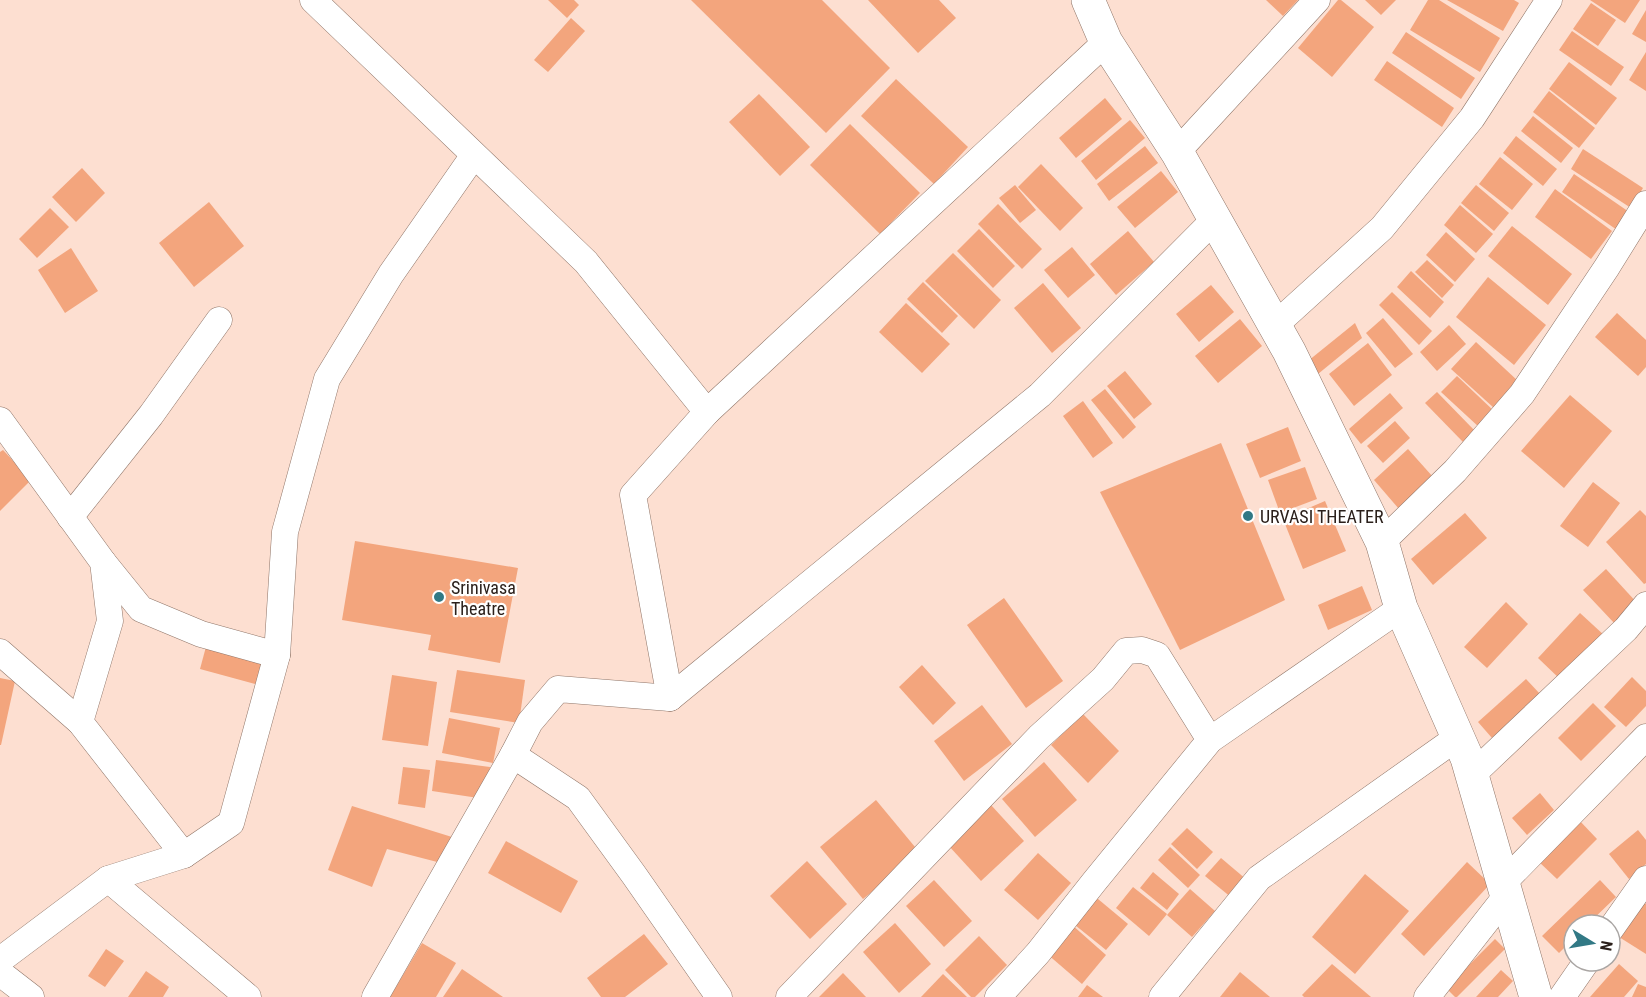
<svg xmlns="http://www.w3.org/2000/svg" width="1646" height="997" font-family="'Roboto Condensed',sans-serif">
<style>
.building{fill:#f3a57d}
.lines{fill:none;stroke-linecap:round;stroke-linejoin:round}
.street-casing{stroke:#907669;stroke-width:27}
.secondary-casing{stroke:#907669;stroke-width:34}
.street{stroke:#fff;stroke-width:26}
.secondary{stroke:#fff;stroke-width:33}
.poi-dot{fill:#327985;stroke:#fff;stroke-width:2}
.labels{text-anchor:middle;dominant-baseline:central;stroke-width:4.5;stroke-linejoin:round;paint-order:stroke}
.poi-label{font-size:18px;fill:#2b201b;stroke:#fff;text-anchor:start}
</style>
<rect width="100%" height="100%" fill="#fddfd1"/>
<g class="building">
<path d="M548,0H574L579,5L567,18Z"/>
<path d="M691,0H822L890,68L826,133Z"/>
<path d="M868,0H939L956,18L918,53Z"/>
<path d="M1266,0H1298L1283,16Z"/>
<path d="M1338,0H1341L1374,27L1332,77L1298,48Z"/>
<path d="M1365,0H1396L1381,15Z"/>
<path d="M1428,0H1439L1500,38L1480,72L1410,30Z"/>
<path d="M1447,0H1514L1519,3L1503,31Z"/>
<path d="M1590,0H1640L1625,23Z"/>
<path d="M1591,3L1616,20L1598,46L1573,29Z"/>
<path d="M1646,10V42L1632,34Z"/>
<path d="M571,18L585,31L548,72L534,60Z"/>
<path d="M1572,31L1624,67L1611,86L1559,50Z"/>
<path d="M1406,32L1475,78L1461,99L1392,53Z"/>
<path d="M1646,52V91L1629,80Z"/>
<path d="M1387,61L1454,108L1442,127L1374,80Z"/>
<path d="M1569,62L1617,98L1596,125L1549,89Z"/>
<path d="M896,79L968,147L934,184L861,116Z"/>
<path d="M1549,91L1595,128L1579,148L1533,112Z"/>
<path d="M759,94L810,147L780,176L729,122Z"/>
<path d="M1105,98L1122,119L1076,158L1059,138Z"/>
<path d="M1533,116L1573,148L1561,163L1521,131Z"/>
<path d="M1130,120L1145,138L1096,180L1081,161Z"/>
<path d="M850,124L920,193L880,234L810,165Z"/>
<path d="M1516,136L1557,169L1543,186L1503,153Z"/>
<path d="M1145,146L1158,163L1109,201L1097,184Z"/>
<path d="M1583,149L1643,188L1631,208L1571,169Z"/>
<path d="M1500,157L1533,184L1512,210L1479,184Z"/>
<path d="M1041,164L1083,208L1060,231L1018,187Z"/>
<path d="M82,168L105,193L76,222L52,197Z"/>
<path d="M1161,171L1178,192L1135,228L1117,207Z"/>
<path d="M1574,174L1632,214L1620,232L1562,192Z"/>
<path d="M1015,185L1036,210L1020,223L999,198Z"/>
<path d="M1476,185L1509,213L1494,231L1461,203Z"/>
<path d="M1555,189L1612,231L1591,259L1535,217Z"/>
<path d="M209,202L244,246L194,287L159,243Z"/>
<path d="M998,204L1042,249L1022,269L978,224Z"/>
<path d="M1460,205L1493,234L1476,253L1444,225Z"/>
<path d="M50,208L69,227L37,258L19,239Z"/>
<path d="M1512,226L1572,274L1548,305L1488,256Z"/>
<path d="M979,229L1015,266L993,288L957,251Z"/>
<path d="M1128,231L1154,262L1116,295L1090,264Z"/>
<path d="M1446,232L1475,259L1455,282L1426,255Z"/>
<path d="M1072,247L1095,275L1068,298L1044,270Z"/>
<path d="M71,248L98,291L65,313L38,270Z"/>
<path d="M953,253L1001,300L974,329L925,281Z"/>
<path d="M1427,260L1454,285L1442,298L1415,272Z"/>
<path d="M1411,271L1444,302L1430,318L1397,287Z"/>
<path d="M1488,277L1546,325L1514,365L1456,317Z"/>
<path d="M923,282L958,316L942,333L907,299Z"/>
<path d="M1043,283L1081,328L1052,353L1014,308Z"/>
<path d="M1211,285L1234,312L1199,342L1176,314Z"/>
<path d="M1392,292L1432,331L1419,345L1379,305Z"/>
<path d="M906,303L950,344L922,373L879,332Z"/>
<path d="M1617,313L1646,340V367L1638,376L1595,337Z"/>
<path d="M1383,318L1413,354L1395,368L1366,333Z"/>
<path d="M1240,319L1262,346L1218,383L1195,356Z"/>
<path d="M1355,323L1362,338L1318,374L1308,361Z"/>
<path d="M1449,325L1466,344L1437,371L1420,352Z"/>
<path d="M1476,342L1518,381L1494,408L1451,369Z"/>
<path d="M1368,343L1392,375L1354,406L1329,374Z"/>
<path d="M1125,371L1152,404L1134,419L1107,386Z"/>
<path d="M1457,376L1495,412L1480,428L1441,392Z"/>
<path d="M1105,389L1136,427L1123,439L1091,400Z"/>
<path d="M1437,392L1475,431L1463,442L1425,403Z"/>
<path d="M1390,393L1403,408L1361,444L1349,429Z"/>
<path d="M1570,395L1612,431L1564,488L1521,451Z"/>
<path d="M1083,401L1113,443L1093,458L1063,416Z"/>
<path d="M1395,421L1410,438L1383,463L1367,446Z"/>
<path d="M1288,427L1301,461L1260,478L1246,444Z"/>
<path d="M1221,443L1285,600L1180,650L1100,492Z"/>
<path d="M1408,449L1433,477L1399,509L1374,480Z"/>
<path d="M3,450L31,480L0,511V452Z"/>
<path d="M1305,467L1317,499L1280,513L1268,480Z"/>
<path d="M1593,482L1620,503L1588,547L1560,526Z"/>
<path d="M1325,501L1346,551L1303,569L1283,519Z"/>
<path d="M1640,510L1646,516V583L1644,584L1606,542Z"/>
<path d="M1465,513L1487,538L1433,585L1411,559Z"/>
<path d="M355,541L518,568L500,663L428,650L431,635L342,620Z"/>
<path d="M1606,569L1638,604L1616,625L1583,590Z"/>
<path d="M1362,586L1372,610L1328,630L1318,605Z"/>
<path d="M1004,598L1063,681L1026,708L967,625Z"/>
<path d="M1506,602L1528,624L1487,668L1464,647Z"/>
<path d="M1580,613L1605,636L1562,681L1538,658Z"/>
<path d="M207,643L266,659L259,685L200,669Z"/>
<path d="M922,665L956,703L933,725L899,687Z"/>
<path d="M457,670L525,680L519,723L450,712Z"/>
<path d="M392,675L437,682L428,746L382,740Z"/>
<path d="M1632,677L1646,691V706L1626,727L1604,707Z"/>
<path d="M0,678L15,681L1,745H0Z"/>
<path d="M1526,679L1541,695L1492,738L1478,722Z"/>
<path d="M1593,703L1616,726L1581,761L1558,738Z"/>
<path d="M982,705L1012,744L964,781L934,741Z"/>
<path d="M1083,714L1119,751L1088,783L1051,745Z"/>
<path d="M449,718L500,728L493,763L442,753Z"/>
<path d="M436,760L490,767L485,799L432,791Z"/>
<path d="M1044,762L1077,800L1035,837L1002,799Z"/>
<path d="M403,767L430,770L425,808L398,804Z"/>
<path d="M1540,793L1554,810L1527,835L1512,818Z"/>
<path d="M876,800L920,853L863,899L820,847Z"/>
<path d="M991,805L1024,841L981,881L948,845Z"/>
<path d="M352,806L452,837L445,864L387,849L372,887L328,870Z"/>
<path d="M1578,819L1597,839L1557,879L1537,860Z"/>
<path d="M1187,828L1213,852L1197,869L1171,844Z"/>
<path d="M1638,830L1646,840V864L1629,879L1609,854Z"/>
<path d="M506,841L578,881L561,913L488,873Z"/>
<path d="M1170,847L1200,875L1188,888L1158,860Z"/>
<path d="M1038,853L1071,883L1038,920L1004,890Z"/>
<path d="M1221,858L1247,880L1232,898L1205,876Z"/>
<path d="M807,861L847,904L810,939L770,896Z"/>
<path d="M1467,862L1490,884L1424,956L1401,934Z"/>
<path d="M1153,872L1179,894L1167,910L1140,888Z"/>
<path d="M1365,874L1409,911L1355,974L1312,937Z"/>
<path d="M934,880L972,921L944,947L906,906Z"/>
<path d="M1600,880L1616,897L1587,925H1574V938L1559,953L1542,936Z"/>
<path d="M1133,887L1167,914L1149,936L1116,908Z"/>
<path d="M1190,889L1215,911L1192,937L1167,915Z"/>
<path d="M1092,894L1128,924L1106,950L1070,921Z"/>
<path d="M1641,901L1646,904V954L1619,937Z"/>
<path d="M895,923L931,964L899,993L863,952Z"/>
<path d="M1071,924L1106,955L1082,984L1046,953Z"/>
<path d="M644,934L668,964L625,997H601L587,978Z"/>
<path d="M979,936L1007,965L975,997H971L945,970Z"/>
<path d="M1495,939L1505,949L1457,997H1455L1446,988Z"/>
<path d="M422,943L456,963L436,997H390Z"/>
<path d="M106,949L124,961L105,987L88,976Z"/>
<path d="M1332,964L1371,997H1304L1302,995Z"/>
<path d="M1619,964L1638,981L1624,997H1590Z"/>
<path d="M462,969L503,997H443Z"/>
<path d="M1501,970L1513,981L1498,997H1476Z"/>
<path d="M146,971L169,987L163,997H128Z"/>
<path d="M1240,972L1270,997H1220Z"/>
<path d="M843,973L866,997H819Z"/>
<path d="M943,974L967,997H921Z"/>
<path d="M1638,984L1646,987V997H1632Z"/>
<path d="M1087,985L1103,997H1078Z"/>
</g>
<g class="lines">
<g class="street-casing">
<g id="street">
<path d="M313,0L586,262L707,412L1106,42"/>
<path d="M1177,152L1317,0"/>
<path d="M1274,326L1382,228L1472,118L1549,0"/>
<path d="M707,412L633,495L670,698L1040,395L1215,219"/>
<path d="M0,420L103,562L110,621L80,722L184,855"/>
<path d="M70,517L151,415L219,320"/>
<path d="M1382,542L1455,471L1522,394L1607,267L1646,204"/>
<path d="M103,562L141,609L201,634L277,655"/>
<path d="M0,652L80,722"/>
<path d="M513,755L578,798L634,875L719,997"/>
<path d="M1472,775L1626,629L1646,605"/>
<path d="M108,879L184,855L231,823L277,655L285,532L327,379L391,274L474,155"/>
<path d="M1503,883L1646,737"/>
<path d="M1610,930L1646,879"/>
<path d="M0,960L108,879L248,997"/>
<path d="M0,973L31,997"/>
<path d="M375,997L513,755L530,722L558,689L670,698"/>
<path d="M789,997L1039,737L1103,679L1126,651L1142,650L1157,655L1210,740"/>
<path d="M998,997L1038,953L1094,882L1210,740L1401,608"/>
<path d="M1162,997L1259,878L1458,737"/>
<path d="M1427,997L1507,895"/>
<path d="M1562,997L1587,961"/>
</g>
</g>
<g class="secondary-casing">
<path id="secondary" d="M1088,0L1106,42L1177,152L1289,351L1382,542L1401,608L1467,758L1536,997"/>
</g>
<use href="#street" class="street"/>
<use href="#secondary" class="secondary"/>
</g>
<g class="poi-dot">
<circle cx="1248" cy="516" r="6"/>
<circle cx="439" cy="597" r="6"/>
</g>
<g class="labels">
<g class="poi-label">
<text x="1260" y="516">URVASI THEATER</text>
<text x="451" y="587">Srinivasa<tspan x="451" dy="21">Theatre</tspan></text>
</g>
</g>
<g transform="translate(1592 943) rotate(101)"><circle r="28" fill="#ffffff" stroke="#aaa6a4" stroke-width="1.5"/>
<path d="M0-4.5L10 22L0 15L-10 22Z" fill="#327985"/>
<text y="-9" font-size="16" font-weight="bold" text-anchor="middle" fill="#2b201b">N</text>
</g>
</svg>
